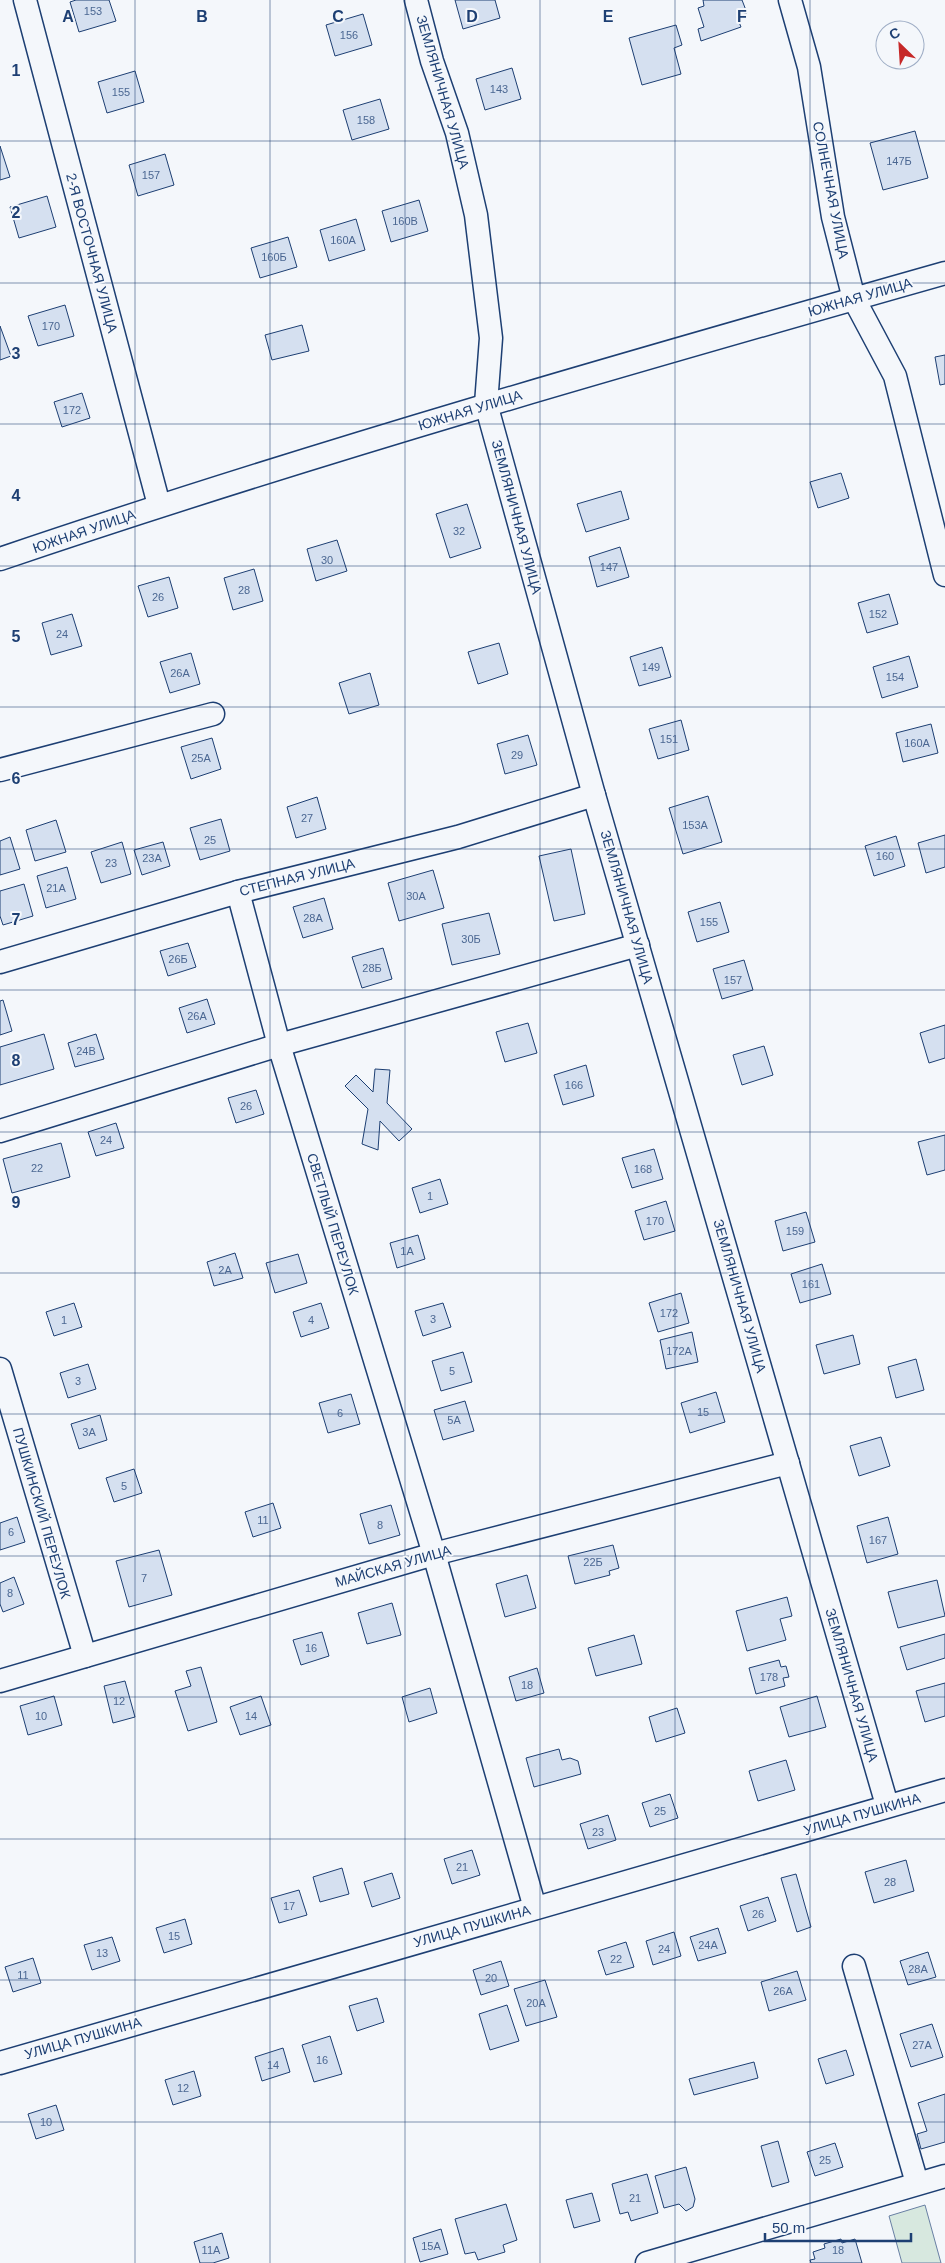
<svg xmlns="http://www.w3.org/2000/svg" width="945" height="2263" font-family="Arial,sans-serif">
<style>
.green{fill:#d7e8df;stroke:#687fa3}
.building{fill:#d5e0f0;stroke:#1d3f73}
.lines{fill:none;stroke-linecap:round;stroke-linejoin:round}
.minor-casing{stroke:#1d3f73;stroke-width:25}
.minor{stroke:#f4f7fb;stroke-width:22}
.grid{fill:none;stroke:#1d3f73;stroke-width:1;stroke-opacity:0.55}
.labels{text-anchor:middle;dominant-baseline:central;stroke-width:4;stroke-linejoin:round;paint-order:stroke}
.number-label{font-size:11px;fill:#4b6792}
.street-label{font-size:14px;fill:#1d3f73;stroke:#f4f7fb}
.grid-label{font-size:16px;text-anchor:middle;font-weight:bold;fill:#1d3f73;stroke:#f4f7fb;stroke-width:4;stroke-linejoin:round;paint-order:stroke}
</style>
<rect width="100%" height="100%" fill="#f4f7fb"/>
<path class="green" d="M925,2205L941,2263H902L889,2216Z"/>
<g class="building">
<path d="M76,0H109L116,21L79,32L70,2Z"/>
<path d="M455,0H495L500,18L463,29Z"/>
<path d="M703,0H742L747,13L737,17L741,27L701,41L698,29L704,27L698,8L704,6Z"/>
<path d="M363,14L372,45L335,56L326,25Z"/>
<path d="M676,25L682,45L674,48L681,74L642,85L629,38Z"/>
<path d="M512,68L521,99L485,110L476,79Z"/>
<path d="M135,71L144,102L107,113L98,82Z"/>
<path d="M380,99L389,129L352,140L343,110Z"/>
<path d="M915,131L928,178L883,190L870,143Z"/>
<path d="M0,146L10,177L0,180Z"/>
<path d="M165,154L174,185L138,196L129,165Z"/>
<path d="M47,196L56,227L19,238L10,207Z"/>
<path d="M419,200L428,231L391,242L382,211Z"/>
<path d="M356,219L365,250L329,261L320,230Z"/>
<path d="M288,237L297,267L260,278L251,248Z"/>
<path d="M65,305L74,336L38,346L28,316Z"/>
<path d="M302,325L309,351L272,360L265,335Z"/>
<path d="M0,326L11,356L0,360Z"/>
<path d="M945,355V384L940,385L935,357Z"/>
<path d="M82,393L90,418L62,427L54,402Z"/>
<path d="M841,473L849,498L818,508L810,482Z"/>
<path d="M621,491L629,519L586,532L577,504Z"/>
<path d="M467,504L481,548L450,558L436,514Z"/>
<path d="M337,540L347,571L316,581L307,549Z"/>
<path d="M620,547L629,577L597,587L589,557Z"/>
<path d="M254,569L263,601L233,610L224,578Z"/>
<path d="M169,577L178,608L148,617L138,586Z"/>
<path d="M889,594L898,624L867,633L858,603Z"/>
<path d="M72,614L82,646L51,655L42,623Z"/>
<path d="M499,643L508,674L478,684L468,652Z"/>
<path d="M662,647L671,677L639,686L630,657Z"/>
<path d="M191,653L200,684L170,693L160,662Z"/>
<path d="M909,656L918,687L882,698L873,667Z"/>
<path d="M370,673L379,705L349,714L339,683Z"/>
<path d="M681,720L689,750L658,759L649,729Z"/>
<path d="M931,724L938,753L903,762L896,733Z"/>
<path d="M528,735L537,765L505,774L497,744Z"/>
<path d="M212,738L221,769L191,779L181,747Z"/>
<path d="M708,796L722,842L683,854L669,808Z"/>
<path d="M317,797L326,829L296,838L287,807Z"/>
<path d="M221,819L230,851L200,860L190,828Z"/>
<path d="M56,820L66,852L35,861L26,830Z"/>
<path d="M945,835V867L926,873L918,843Z"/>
<path d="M896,836L905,866L874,876L865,846Z"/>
<path d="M10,837L20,869L0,875V841Z"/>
<path d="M122,842L131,874L101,883L91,852Z"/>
<path d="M163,842L170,866L142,875L134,850Z"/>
<path d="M571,849L585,914L554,921L539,856Z"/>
<path d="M67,867L76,899L46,908L37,876Z"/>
<path d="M433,870L444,908L399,921L388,883Z"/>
<path d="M24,884L33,916L3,925L0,916V891Z"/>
<path d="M324,898L333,929L303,938L293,907Z"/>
<path d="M720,902L729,932L697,942L688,912Z"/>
<path d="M489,913L500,954L452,965L442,924Z"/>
<path d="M188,943L196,967L168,976L160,951Z"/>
<path d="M383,948L392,979L362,988L352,957Z"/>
<path d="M744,960L753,990L722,999L713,969Z"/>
<path d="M207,999L215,1024L187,1033L179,1008Z"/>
<path d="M3,1000L12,1031L0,1035V1001Z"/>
<path d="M528,1023L537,1053L505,1062L496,1032Z"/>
<path d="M945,1025V1058L929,1063L920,1033Z"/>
<path d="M44,1034L54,1069L0,1085V1047Z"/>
<path d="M96,1034L104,1059L75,1067L68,1043Z"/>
<path d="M764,1046L773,1075L742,1085L733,1055Z"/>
<path d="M586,1065L594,1096L563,1105L554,1075Z"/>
<path d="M375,1069L390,1070L387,1103L412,1129L399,1141L380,1121L378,1150L362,1144L368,1109L345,1086L356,1075L373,1092Z"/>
<path d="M256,1090L264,1114L236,1123L228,1098Z"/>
<path d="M116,1123L124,1148L96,1156L88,1132Z"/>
<path d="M945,1135V1170L927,1175L918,1142Z"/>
<path d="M61,1143L70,1177L12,1193L3,1159Z"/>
<path d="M654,1149L663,1179L632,1188L622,1158Z"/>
<path d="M440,1179L448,1204L420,1213L412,1188Z"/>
<path d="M666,1201L675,1231L644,1240L635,1211Z"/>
<path d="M806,1212L815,1242L783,1251L775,1221Z"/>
<path d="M418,1235L425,1259L397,1268L390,1243Z"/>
<path d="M235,1253L243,1278L214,1286L207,1262Z"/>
<path d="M298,1254L307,1283L275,1293L266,1263Z"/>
<path d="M822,1264L831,1294L800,1303L791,1274Z"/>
<path d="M681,1293L689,1323L658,1332L649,1303Z"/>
<path d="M74,1303L82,1327L54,1336L46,1312Z"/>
<path d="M321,1303L329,1328L301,1337L293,1312Z"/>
<path d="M443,1303L451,1327L423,1336L415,1311Z"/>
<path d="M692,1332L698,1362L666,1369L660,1340Z"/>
<path d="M853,1335L860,1364L824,1374L816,1345Z"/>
<path d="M463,1352L472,1382L441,1391L432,1361Z"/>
<path d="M916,1359L924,1390L896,1398L888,1367Z"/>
<path d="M88,1364L96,1389L68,1398L60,1373Z"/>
<path d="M716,1392L725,1422L690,1433L681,1403Z"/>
<path d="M351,1394L360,1424L328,1433L319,1403Z"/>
<path d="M465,1401L474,1431L443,1440L434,1410Z"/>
<path d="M100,1415L107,1440L79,1449L71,1424Z"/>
<path d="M881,1437L890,1466L859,1476L850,1446Z"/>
<path d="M134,1469L142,1493L114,1502L106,1478Z"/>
<path d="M273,1503L281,1528L253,1537L245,1512Z"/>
<path d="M391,1505L400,1535L369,1544L360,1514Z"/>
<path d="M17,1517L25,1542L0,1550V1523Z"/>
<path d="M888,1517L898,1554L867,1563L857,1526Z"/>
<path d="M613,1545L619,1568L609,1571L610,1575L575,1584L568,1556Z"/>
<path d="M159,1550L172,1595L129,1607L116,1561Z"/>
<path d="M527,1575L536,1608L505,1617L496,1584Z"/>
<path d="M14,1577L24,1604L3,1612L0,1604V1583Z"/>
<path d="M937,1580L945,1616L898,1628L888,1592Z"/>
<path d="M787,1597L792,1616L780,1619L786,1640L747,1651L736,1611Z"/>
<path d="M392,1603L401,1635L367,1644L358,1613Z"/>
<path d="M322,1632L329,1656L301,1665L293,1640Z"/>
<path d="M945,1634V1658L907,1670L900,1647Z"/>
<path d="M634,1635L642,1664L596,1676L588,1648Z"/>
<path d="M779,1660L781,1667L786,1666L789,1677L783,1678L785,1686L756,1694L749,1668Z"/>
<path d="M201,1667L217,1722L188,1731L175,1691L191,1686L186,1671Z"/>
<path d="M537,1668L544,1693L516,1701L509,1677Z"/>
<path d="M125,1681L135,1717L113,1723L104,1686Z"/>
<path d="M945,1683V1716L925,1722L916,1691Z"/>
<path d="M430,1688L437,1713L409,1722L402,1697Z"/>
<path d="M54,1696L62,1725L28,1735L20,1706Z"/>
<path d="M261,1696L271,1725L240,1735L230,1707Z"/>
<path d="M817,1696L826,1727L789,1737L780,1707Z"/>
<path d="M677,1708L685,1733L656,1742L649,1717Z"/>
<path d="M559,1749L562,1760L570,1758L578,1761L581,1774L534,1787L526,1758Z"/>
<path d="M786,1760L795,1790L758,1801L749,1771Z"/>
<path d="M670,1794L678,1818L650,1827L642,1803Z"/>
<path d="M608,1815L616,1840L588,1849L580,1824Z"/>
<path d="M472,1850L480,1875L452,1884L444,1859Z"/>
<path d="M906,1860L914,1891L874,1903L865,1872Z"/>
<path d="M342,1868L349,1894L320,1902L313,1877Z"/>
<path d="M392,1873L400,1898L372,1907L364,1882Z"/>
<path d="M796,1874L811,1927L797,1932L781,1878Z"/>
<path d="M299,1890L307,1915L279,1923L271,1898Z"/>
<path d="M768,1897L776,1921L748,1931L740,1906Z"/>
<path d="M185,1919L192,1944L164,1953L156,1928Z"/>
<path d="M718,1928L726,1953L698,1961L690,1937Z"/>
<path d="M674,1932L681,1956L653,1965L646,1941Z"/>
<path d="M112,1937L120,1961L92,1970L84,1945Z"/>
<path d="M626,1942L634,1967L606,1975L598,1951Z"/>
<path d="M928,1952L936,1977L908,1985L900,1961Z"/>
<path d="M33,1958L41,1983L13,1992L5,1967Z"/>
<path d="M501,1961L509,1986L481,1995L473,1970Z"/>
<path d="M797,1971L806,2000L769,2011L761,1982Z"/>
<path d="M545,1980L557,2017L526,2026L514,1989Z"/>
<path d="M377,1998L384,2022L357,2031L349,2006Z"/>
<path d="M507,2005L519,2041L490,2050L479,2014Z"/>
<path d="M932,2024L943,2057L911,2067L900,2034Z"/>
<path d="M330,2036L342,2074L314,2082L302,2045Z"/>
<path d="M283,2048L290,2072L262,2081L255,2057Z"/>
<path d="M846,2050L854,2075L826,2084L818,2059Z"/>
<path d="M754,2062L758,2078L694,2095L689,2079Z"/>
<path d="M194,2071L201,2096L173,2105L165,2080Z"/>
<path d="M945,2094V2142L921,2149L917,2134L927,2131L918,2103Z"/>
<path d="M56,2105L64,2130L36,2139L28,2114Z"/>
<path d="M778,2141L789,2182L772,2187L761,2146Z"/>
<path d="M835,2143L843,2167L815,2176L807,2152Z"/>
<path d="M686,2167L695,2199L693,2207L686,2211L679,2204L664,2208L655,2176Z"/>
<path d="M647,2174L658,2213L631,2221L628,2212L620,2214L612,2184Z"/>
<path d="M592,2193L600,2221L574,2228L566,2200Z"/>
<path d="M506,2204L517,2240L503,2245L505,2252L478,2260L475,2252L465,2254L455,2219Z"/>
<path d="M441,2229L448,2254L420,2262L413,2238Z"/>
<path d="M222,2233L229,2258L213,2263H200L194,2242Z"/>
<path d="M841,2239L842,2243L855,2239L862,2263H811L810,2260L815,2259L813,2252L825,2248L824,2244Z"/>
</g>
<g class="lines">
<g class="minor-casing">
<g id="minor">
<path d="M25,0L159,505"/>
<path d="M416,0L432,61L457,133L476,215L491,338L486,404L594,795L887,1805"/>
<path d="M790,0L809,67L833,217L854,299L895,376L945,575"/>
<path d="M0,559C312,453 628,363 945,273"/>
<path d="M0,770L213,714"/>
<path d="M238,892L279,1045L434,1554L535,1908"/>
<path d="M0,962L238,892L458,837L594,795"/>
<path d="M0,1131L279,1045L638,945"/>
<path d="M0,1369L85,1656"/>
<path d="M0,1681L434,1554L788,1463"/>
<path d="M854,1966L917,2183"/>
<path d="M0,2063L945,1790"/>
<path d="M647,2263L945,2176"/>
</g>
</g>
<use href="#minor" class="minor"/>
</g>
<path class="grid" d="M135,0V2263M270,0V2263M405,0V2263M540,0V2263M675,0V2263M810,0V2263M0,141H945M0,283H945M0,424H945M0,566H945M0,707H945M0,849H945M0,990H945M0,1132H945M0,1273H945M0,1414H945M0,1556H945M0,1697H945M0,1839H945M0,1980H945M0,2122H945"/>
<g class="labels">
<g class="number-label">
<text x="93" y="11">153</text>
<text x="349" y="35">156</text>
<text x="499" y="89">143</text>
<text x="121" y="92">155</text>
<text x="366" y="120">158</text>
<text x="899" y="161">147Б</text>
<text x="151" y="175">157</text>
<text x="405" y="221">160В</text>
<text x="343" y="240">160А</text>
<text x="274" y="257">160Б</text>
<text x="51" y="326">170</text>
<text x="72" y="410">172</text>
<text x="459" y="531">32</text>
<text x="327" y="560">30</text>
<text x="609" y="567">147</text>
<text x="244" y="590">28</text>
<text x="158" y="597">26</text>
<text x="878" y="614">152</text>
<text x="62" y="634">24</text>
<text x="651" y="667">149</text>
<text x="180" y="673">26А</text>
<text x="895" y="677">154</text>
<text x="669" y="739">151</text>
<text x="917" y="743">160А</text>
<text x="517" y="755">29</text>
<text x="201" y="758">25А</text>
<text x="307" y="818">27</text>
<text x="695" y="825">153А</text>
<text x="210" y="840">25</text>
<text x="885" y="856">160</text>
<text x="152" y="858">23А</text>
<text x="111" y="863">23</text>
<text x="56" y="888">21А</text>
<text x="416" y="896">30А</text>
<text x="313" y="918">28А</text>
<text x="709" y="922">155</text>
<text x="471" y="939">30Б</text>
<text x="178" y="959">26Б</text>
<text x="372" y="968">28Б</text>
<text x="733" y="980">157</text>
<text x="197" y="1016">26А</text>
<text x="86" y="1051">24В</text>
<text x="574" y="1085">166</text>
<text x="246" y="1106">26</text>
<text x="106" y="1140">24</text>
<text x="37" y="1168">22</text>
<text x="643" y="1169">168</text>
<text x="430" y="1196">1</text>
<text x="655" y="1221">170</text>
<text x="795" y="1231">159</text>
<text x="407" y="1251">1А</text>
<text x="225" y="1270">2А</text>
<text x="811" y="1284">161</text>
<text x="669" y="1313">172</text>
<text x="433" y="1319">3</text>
<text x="64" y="1320">1</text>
<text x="311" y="1320">4</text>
<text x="679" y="1351">172А</text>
<text x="452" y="1371">5</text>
<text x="78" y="1381">3</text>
<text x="703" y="1412">15</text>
<text x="340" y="1413">6</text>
<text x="454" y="1420">5А</text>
<text x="89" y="1432">3А</text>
<text x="124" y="1486">5</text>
<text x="263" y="1520">11</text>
<text x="380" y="1525">8</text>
<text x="11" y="1532">6</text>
<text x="878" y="1540">167</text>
<text x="593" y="1562">22Б</text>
<text x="144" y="1578">7</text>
<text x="10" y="1593">8</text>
<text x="311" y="1648">16</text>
<text x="769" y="1677">178</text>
<text x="527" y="1685">18</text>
<text x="119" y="1701">12</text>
<text x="41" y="1716">10</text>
<text x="251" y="1716">14</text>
<text x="660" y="1811">25</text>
<text x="598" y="1832">23</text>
<text x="462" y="1867">21</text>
<text x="890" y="1882">28</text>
<text x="289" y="1906">17</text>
<text x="758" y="1914">26</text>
<text x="174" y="1936">15</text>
<text x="708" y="1945">24А</text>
<text x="664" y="1949">24</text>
<text x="102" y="1953">13</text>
<text x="616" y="1959">22</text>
<text x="918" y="1969">28А</text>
<text x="23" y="1975">11</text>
<text x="491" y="1978">20</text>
<text x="783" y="1991">26А</text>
<text x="536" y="2003">20А</text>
<text x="922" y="2045">27А</text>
<text x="322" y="2060">16</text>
<text x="273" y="2065">14</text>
<text x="183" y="2088">12</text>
<text x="46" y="2122">10</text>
<text x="825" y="2160">25</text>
<text x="635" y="2198">21</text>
<text x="431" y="2246">15А</text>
<text x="211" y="2250">11А</text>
<text x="838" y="2250">18</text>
</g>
<g class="street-label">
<text transform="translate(443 92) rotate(74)">ЗЕМЛЯНИЧНАЯ УЛИЦА</text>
<text transform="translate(831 190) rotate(79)">СОЛНЕЧНАЯ УЛИЦА</text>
<text transform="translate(92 253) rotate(75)">2-Я ВОСТОЧНАЯ УЛИЦА</text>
<text transform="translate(860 297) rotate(-16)">ЮЖНАЯ УЛИЦА</text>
<text transform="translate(470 410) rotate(-17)">ЮЖНАЯ УЛИЦА</text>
<text transform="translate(517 517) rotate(75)">ЗЕМЛЯНИЧНАЯ УЛИЦА</text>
<text transform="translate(84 531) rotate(-19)">ЮЖНАЯ УЛИЦА</text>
<text transform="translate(297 877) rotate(-14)">СТЕПНАЯ УЛИЦА</text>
<text transform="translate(627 907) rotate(74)">ЗЕМЛЯНИЧНАЯ УЛИЦА</text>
<text transform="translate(333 1224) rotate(73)">СВЕТЛЫЙ ПЕРЕУЛОК</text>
<text transform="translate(740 1296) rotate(74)">ЗЕМЛЯНИЧНАЯ УЛИЦА</text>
<text transform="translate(42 1513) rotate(74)">ПУШКИНСКИЙ ПЕРЕУЛОК</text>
<text transform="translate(393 1566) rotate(-16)">МАЙСКАЯ УЛИЦА</text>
<text transform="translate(852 1685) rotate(74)">ЗЕМЛЯНИЧНАЯ УЛИЦА</text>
<text transform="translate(862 1814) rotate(-16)">УЛИЦА ПУШКИНА</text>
<text transform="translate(472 1926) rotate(-16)">УЛИЦА ПУШКИНА</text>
<text transform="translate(83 2038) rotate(-16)">УЛИЦА ПУШКИНА</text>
</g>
</g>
<g class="grid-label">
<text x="68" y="22">A</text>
<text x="202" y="22">B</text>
<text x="338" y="22">C</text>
<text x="472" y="22">D</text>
<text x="608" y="22">E</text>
<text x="742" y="22">F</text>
<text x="16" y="76">1</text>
<text x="16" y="218">2</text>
<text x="16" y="359">3</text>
<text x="16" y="501">4</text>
<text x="16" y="642">5</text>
<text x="16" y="784">6</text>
<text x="16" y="925">7</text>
<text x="16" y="1066">8</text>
<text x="16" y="1208">9</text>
</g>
<g transform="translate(900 45) rotate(335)"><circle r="24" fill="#f4f7fb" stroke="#9eadc5"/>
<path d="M0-4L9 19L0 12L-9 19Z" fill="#c62828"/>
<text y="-8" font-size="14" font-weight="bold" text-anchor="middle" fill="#1d3f73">С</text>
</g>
<path d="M765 2233v8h146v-8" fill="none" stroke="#1d3f73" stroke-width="2.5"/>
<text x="772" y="2233" font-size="15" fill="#1d3f73" stroke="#f4f7fb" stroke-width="4" paint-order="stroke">50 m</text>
</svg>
